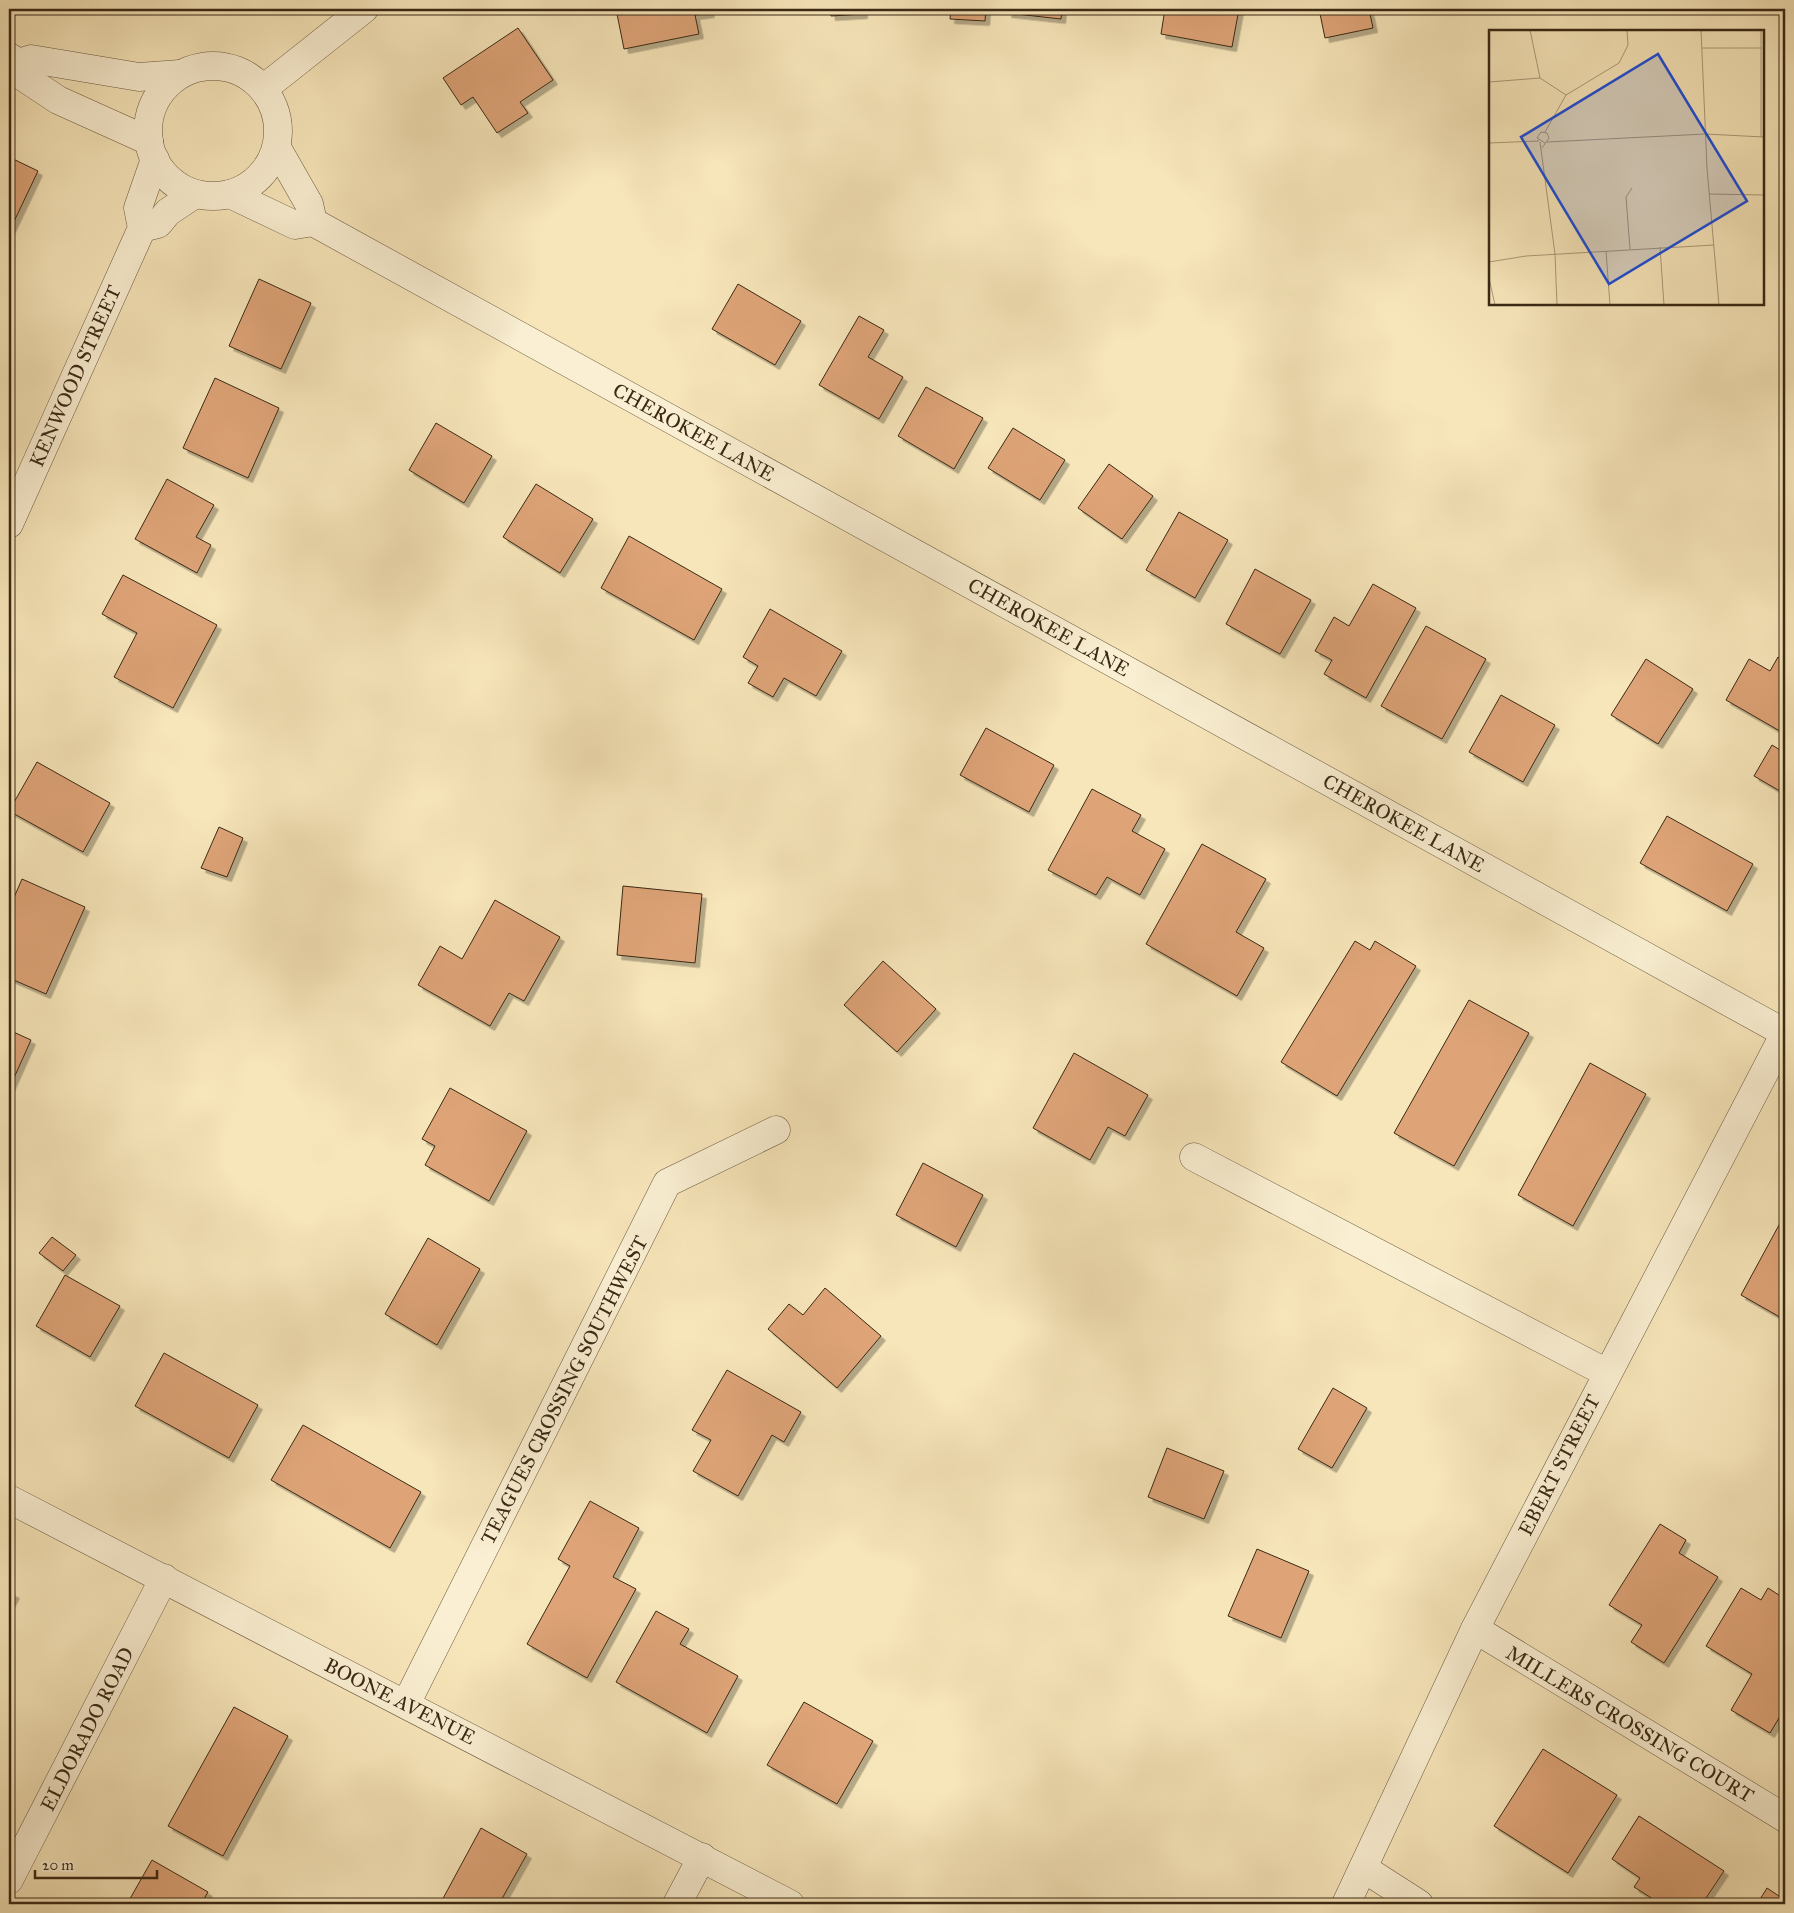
<svg xmlns="http://www.w3.org/2000/svg" width="1794" height="1913" font-family="'IM FELL Great Primer',serif">
<style>
.building{fill:#dea478;stroke:#3a2915;filter:url(#shadow)}
.lines{fill:none;stroke-linecap:round;stroke-linejoin:round}
.minor-casing{stroke:#69583e;stroke-width:29}
.minor{stroke:#faefd2;stroke-width:28}
.labels{text-anchor:middle;dominant-baseline:central;stroke-width:4.5;stroke-linejoin:round;paint-order:stroke}
.street-label{font-size:20px;fill:#3a2915;stroke:#faefd2}
.inset-road{fill:none;stroke:#ab9a78;stroke-width:1}
.view{fill:#1d4ed8;fill-opacity:0.15;stroke:#1d4ed8;stroke-width:2.5}
.inset-edge{fill:none;stroke:#3a2915;stroke-width:2.5}
</style>
<defs>
<filter id="shadow"><feDropShadow dx="4.5" dy="4.5" stdDeviation="0" flood-color="#0004"/></filter>
</defs>
<rect width="100%" height="100%" fill="#f7e6ba"/>
<filter id="stains"><feTurbulence type="fractalNoise" baseFrequency=".004" numOctaves="4"/><feColorMatrix values="0 0 0 0 .2 0 0 0 0 .09 0 0 0 0 .02 0 0 0 .5 -.17"/></filter>
<radialGradient id="worn" r=".72"><stop offset=".6" stop-color="#630" stop-opacity="0"/><stop offset="1" stop-color="#630" stop-opacity=".3"/></radialGradient>
<g class="building">
<path d="M616,9H709L710,13L695,15L699,34L624,49Z"/>
<path d="M830,9H863V14L831,16Z"/>
<path d="M951,9H986L985,21L950,19Z"/>
<path d="M1008,9H1062L1061,19L1007,13Z"/>
<path d="M1165,9H1239L1232,47L1161,34Z"/>
<path d="M1319,9H1369L1373,28L1325,38Z"/>
<path d="M518,28L553,80L520,102L528,113L497,133L473,97L461,105L443,78Z"/>
<path d="M9,157L38,171L9,232Z"/>
<path d="M259,279L311,303L281,369L229,346Z"/>
<path d="M738,284L801,321L775,365L712,329Z"/>
<path d="M859,316L884,330L868,357L903,377L879,419L819,385Z"/>
<path d="M215,378L279,408L248,478L183,448Z"/>
<path d="M926,387L983,418L954,469L898,436Z"/>
<path d="M436,423L492,456L464,503L409,470Z"/>
<path d="M1013,428L1065,460L1040,500L988,468Z"/>
<path d="M1109,464L1153,496L1122,539L1078,508Z"/>
<path d="M167,479L214,505L196,537L211,545L197,573L135,539Z"/>
<path d="M536,484L593,519L560,573L503,537Z"/>
<path d="M1179,512L1228,540L1195,598L1146,570Z"/>
<path d="M629,536L722,589L694,640L601,588Z"/>
<path d="M1255,569L1311,600L1280,654L1226,624Z"/>
<path d="M123,575L217,625L173,708L114,677L137,633L102,614Z"/>
<path d="M1373,584L1416,608L1366,698L1324,674L1332,660L1315,651L1334,617L1349,626Z"/>
<path d="M770,609L842,651L816,696L784,678L773,697L748,683L758,666L743,657Z"/>
<path d="M1426,626L1486,659L1442,739L1381,706Z"/>
<path d="M1778,657L1785,661V734L1726,700L1749,659L1770,671Z"/>
<path d="M1646,659L1693,689L1658,744L1611,715Z"/>
<path d="M1501,695L1555,725L1523,782L1469,752Z"/>
<path d="M986,728L1054,765L1029,812L960,775Z"/>
<path d="M1772,745L1785,753V794L1754,776Z"/>
<path d="M37,762L110,803L83,852L9,811Z"/>
<path d="M1092,789L1141,815L1132,831L1165,849L1140,895L1107,877L1096,895L1048,870Z"/>
<path d="M1667,816L1753,864L1727,911L1640,863Z"/>
<path d="M219,827L243,838L227,877L201,868Z"/>
<path d="M1202,844L1266,879L1236,932L1264,948L1237,996L1146,944Z"/>
<path d="M22,879L85,907L46,994L9,978V909Z"/>
<path d="M623,886L702,894L695,963L617,955Z"/>
<path d="M495,900L560,937L524,1001L509,993L490,1026L418,985L440,946L462,959Z"/>
<path d="M1355,941L1370,950L1375,941L1416,966L1337,1096L1281,1062Z"/>
<path d="M883,961L936,1009L897,1052L844,1005Z"/>
<path d="M1469,1000L1529,1033L1454,1166L1394,1133Z"/>
<path d="M9,1030L31,1040L9,1089Z"/>
<path d="M1074,1053L1148,1095L1125,1136L1108,1127L1090,1160L1033,1128Z"/>
<path d="M1590,1063L1646,1094L1573,1226L1518,1195Z"/>
<path d="M450,1088L527,1131L489,1201L425,1165L435,1146L422,1139Z"/>
<path d="M923,1163L983,1195L956,1247L896,1215Z"/>
<path d="M1785,1214V1320L1741,1295Z"/>
<path d="M52,1237L76,1255L63,1271L39,1253Z"/>
<path d="M428,1238L480,1269L437,1345L385,1314Z"/>
<path d="M65,1275L120,1306L90,1357L36,1326Z"/>
<path d="M825,1288L881,1336L837,1388L768,1329L789,1304L803,1315Z"/>
<path d="M164,1353L258,1405L229,1458L135,1406Z"/>
<path d="M727,1370L801,1412L784,1442L772,1435L738,1496L693,1471L711,1440L692,1430Z"/>
<path d="M1333,1388L1367,1408L1332,1468L1298,1449Z"/>
<path d="M303,1425L421,1492L390,1548L271,1480Z"/>
<path d="M1167,1448L1224,1471L1204,1519L1148,1497Z"/>
<path d="M590,1501L639,1528L613,1577L636,1589L587,1678L527,1644L570,1566L558,1559Z"/>
<path d="M1660,1524L1686,1540L1679,1553L1718,1577L1664,1663L1631,1642L1642,1625L1609,1605Z"/>
<path d="M1257,1549L1309,1571L1281,1638L1228,1616Z"/>
<path d="M1741,1588L1761,1600L1768,1588L1785,1599V1708L1770,1733L1731,1710L1752,1674L1706,1646Z"/>
<path d="M9,1591L15,1594L9,1605Z"/>
<path d="M656,1611L689,1629L680,1644L738,1676L707,1733L616,1682Z"/>
<path d="M804,1702L873,1741L837,1804L767,1765Z"/>
<path d="M234,1707L288,1736L223,1856L168,1826Z"/>
<path d="M1543,1749L1617,1795L1568,1873L1494,1826Z"/>
<path d="M1639,1816L1724,1871L1702,1904H1661L1634,1887L1640,1878L1612,1859Z"/>
<path d="M481,1828L527,1854L499,1904H440Z"/>
<path d="M152,1860L208,1892L201,1904H127Z"/>
<path d="M1767,1888L1785,1900V1904H1757Z"/>
</g>
<g class="lines">
<g class="minor-casing">
<g id="minor">
<path d="M9,57L19,63L31,59L139,77L180,74"/>
<path d="M19,63L22,76L58,100L149,141"/>
<circle cx="213" cy="131" r="65"/>
<path d="M263,89L364,9"/>
<path d="M277,148L309,204L313,222"/>
<path d="M230,194L295,225L313,222L1785,1033"/>
<path d="M142,228L158,224L168,212L195,194"/>
<path d="M9,524L142,228L138,208L155,159"/>
<path d="M1194,1157L1607,1373"/>
<path d="M9,1499L790,1904"/>
<path d="M1475,1629L1785,1818"/>
<path d="M406,1704L667,1183L776,1130"/>
<path d="M1363,1868L1419,1904"/>
<path d="M9,1880L164,1578"/>
<path d="M677,1904L702,1857"/>
<path d="M1346,1904L1475,1629L1785,1033"/>
</g>
</g>
<use href="#minor" class="minor"/>
</g>
<g class="labels">
<g class="street-label">
<text transform="translate(75 376) rotate(-66)">KENWOOD STREET</text>
<text transform="translate(694 432) rotate(29)">CHEROKEE LANE</text>
<text transform="translate(1049 627) rotate(29)">CHEROKEE LANE</text>
<text transform="translate(1404 823) rotate(29)">CHEROKEE LANE</text>
<text transform="translate(564 1390) rotate(-63)">TEAGUES CROSSING SOUTHWEST</text>
<text transform="translate(1559 1465) rotate(-63)">EBERT STREET</text>
<text transform="translate(400 1701) rotate(27)">BOONE AVENUE</text>
<text transform="translate(1630 1724) rotate(31)">MILLERS CROSSING COURT</text>
<text transform="translate(87 1729) rotate(-63)">ELDORADO ROAD</text>
</g>
</g>
<g transform="translate(1489 30)">
<rect width="275" height="275" fill="#f7e6ba"/>
<path class="inset-road" d="M41,0L51,48M212,0L218,138L230,275M272,0V107M213,18H273M0,52L51,48L77,65M56,102L77,65L130,33L139,15L138,0M51,112L66,224L68,275M58,112L216,104L275,107M0,113L50,111M53,118L60,108L58,103L52,102L48,108L56,113M220,164L275,165M171,217L175,275M141,219L137,167L143,158M117,221L121,275M0,232L37,226L225,215M0,248L6,275"/>
<path class="view" d="M169,24L258,171L120,254L32,107Z"/>
<rect width="275" height="275" class="inset-edge"/>
</g>
<rect width="1794" height="1913" fill="none" stroke="#f7e6ba" stroke-width="30"/>
<rect x="10" y="10" width="1774" height="1893" fill="none" stroke="#3a2915" stroke-width="2.5"/>
<rect x="15" y="15" width="1764" height="1883" fill="none" stroke="#3a2915"/>
<path d="M35 1870v8h122v-8" fill="none" stroke="#3a2915" stroke-width="2.5"/>
<text x="42" y="1870" font-size="15" fill="#3a2915" stroke="#faefd2" stroke-width="4" paint-order="stroke">20 m</text>
<rect width="100%" height="100%" filter="url(#stains)"/>
<rect width="100%" height="100%" fill="url(#worn)"/>
</svg>
